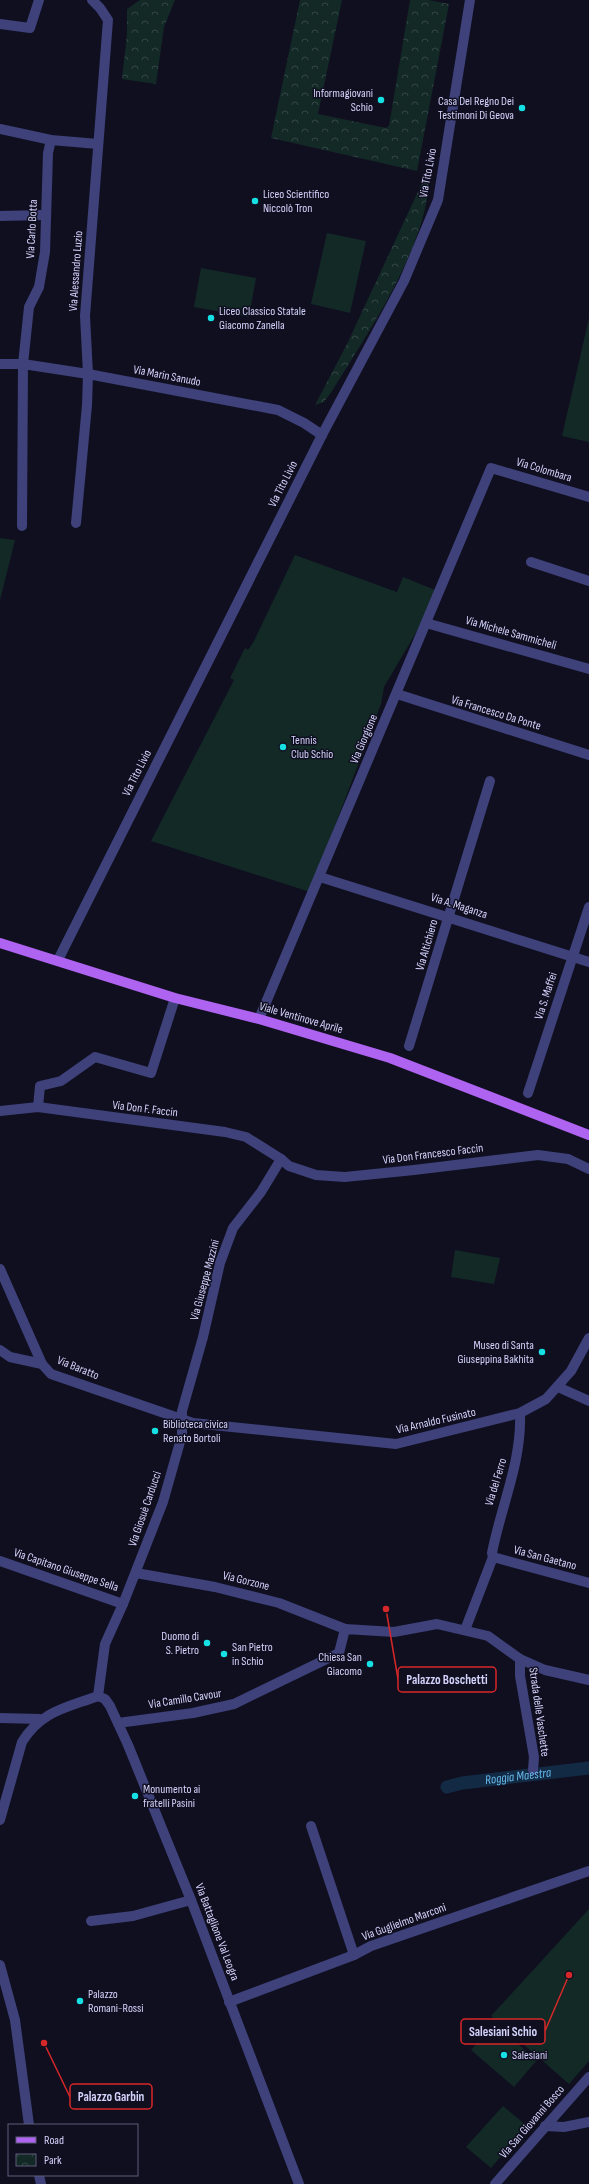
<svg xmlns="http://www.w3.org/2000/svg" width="589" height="2184" font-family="'Sofia Sans Condensed',sans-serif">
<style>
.park{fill:url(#park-crowns)}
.pitch{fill:#122926}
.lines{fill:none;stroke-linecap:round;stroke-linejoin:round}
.canal{stroke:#132a45;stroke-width:13}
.minor{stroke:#3e417a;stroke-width:10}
.tertiary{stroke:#3e417a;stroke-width:10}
.primary{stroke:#af63f1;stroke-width:10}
.poi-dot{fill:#15e0e3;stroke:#100f20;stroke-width:1.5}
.labels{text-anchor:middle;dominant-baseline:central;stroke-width:3;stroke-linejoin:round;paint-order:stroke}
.poi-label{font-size:12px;fill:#d3d2fb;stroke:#100f20;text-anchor:start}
.street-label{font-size:12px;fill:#d3d2fb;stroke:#100f20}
.water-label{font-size:13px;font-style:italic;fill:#69bef1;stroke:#100f20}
.leader{fill:none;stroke:#d62828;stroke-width:1.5}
.callout-dot{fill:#d62828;stroke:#100f20;stroke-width:1.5}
.callout{fill:#100f20;stroke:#d62828;stroke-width:1.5}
.callout-label{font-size:13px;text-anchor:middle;font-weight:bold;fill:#d3d2fb}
</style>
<defs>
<pattern id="park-crowns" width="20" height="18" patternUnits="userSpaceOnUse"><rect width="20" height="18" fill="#122926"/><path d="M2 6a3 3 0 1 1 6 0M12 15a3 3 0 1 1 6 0" fill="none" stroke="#344746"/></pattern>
</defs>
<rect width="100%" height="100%" fill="#100f20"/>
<g class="park">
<path d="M140,0H175L164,27L156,84L122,79L127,34V9Z"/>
<path d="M300,0H342L318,114L386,128L389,126L410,0H428L449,4L417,171L271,138Z"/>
<path d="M429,168C433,239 369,331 332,391L324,402L315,405L348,342Z"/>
</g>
<g class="pitch">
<path d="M327,233L366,241L350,313L311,304Z"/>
<path d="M201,268L256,278L249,317L194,307Z"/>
<path d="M589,318V442L562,436Z"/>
<path d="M0,538L15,540L0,600Z"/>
<path d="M295,555L397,592L403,577L440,592L384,687L381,704L310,892L151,841L234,680L230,678L245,648L248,650L253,643Z"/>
<path d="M455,1250L500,1258L494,1284L451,1277Z"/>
<path d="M589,1909V2061L569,2084L491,2016Z"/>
<path d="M494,2024L537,2060L514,2087L471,2050Z"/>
<path d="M503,2106L527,2126L491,2168L466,2147Z"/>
</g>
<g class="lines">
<path class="canal" id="s1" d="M447,1787L462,1783L589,1768"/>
<g class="minor">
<path d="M0,24L30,28L39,0"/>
<path d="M0,129L51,140L98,144"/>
<path d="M0,216L45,215"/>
<path d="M76,523L87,405L88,374L85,316L108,20L100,8L92,0"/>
<path d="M22,526L23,364L29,307L39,287L45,252L48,153L51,140"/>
<path d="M531,562L589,581"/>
<path d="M426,623L589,669"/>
<path d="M397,694L589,755"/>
<path d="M320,877L589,962"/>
<path d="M259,1019L491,468L589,497"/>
<path d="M409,1046L490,781"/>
<path d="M528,1093L589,907"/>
<path d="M38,1107L40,1086L61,1081L95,1057L151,1073L175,998"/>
<path d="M0,1111L38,1107L225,1132L246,1137L281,1159L289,1166L316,1175L345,1177L414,1170L538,1155L568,1159L589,1169"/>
<path d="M0,1269L42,1364L51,1374L193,1423L396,1444L520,1413L546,1399L571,1371L589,1338"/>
<path d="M0,1350L10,1357L42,1364"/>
<path d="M558,1387L589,1401"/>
<path d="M493,1557L492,1553C501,1506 522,1462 520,1413"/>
<path d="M493,1557L589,1583"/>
<path d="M136,1573L215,1587L279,1603L345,1629"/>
<path d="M123,1604L163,1502L182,1435V1411L203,1337L220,1263L233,1228L261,1192L281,1159"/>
<path d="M465,1630L493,1557"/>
<path d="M520,1659V1676L534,1757L533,1770"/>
<path d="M0,1718L40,1719"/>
<path d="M118,1723L193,1713L234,1704L339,1653L345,1629L394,1632L437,1624L488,1636L520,1659L545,1670L589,1680"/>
<path d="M0,1820L22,1742C41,1711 66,1708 98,1696"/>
<path d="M311,1826L354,1955"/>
<path d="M91,1921L133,1916L191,1900"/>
<path d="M0,1965L15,2020L29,2125"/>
<path d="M545,2126L564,2127L589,2122"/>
<path d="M39,2175L41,2184"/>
</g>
<g class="tertiary">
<path d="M0,364H23L88,374L278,410L304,423L322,435"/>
<path d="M58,960L322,435L404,281L438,200L470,0"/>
<path d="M0,1561L123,1604L105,1644L98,1696L105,1699L110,1706L128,1745L191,1900L299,2184"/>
<path d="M229,2002L354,1955L371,1946L589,1871"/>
<path d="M495,2184L589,2077"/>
</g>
<path class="primary" d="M0,943L175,998L259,1019L390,1058L589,1135"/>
</g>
<g class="poi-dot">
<circle cx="381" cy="100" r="4"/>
<circle cx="522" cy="108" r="4"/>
<circle cx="255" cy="201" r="4"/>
<circle cx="211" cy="318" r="4"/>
<circle cx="283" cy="747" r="4"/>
<circle cx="542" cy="1352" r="4"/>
<circle cx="155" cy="1431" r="4"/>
<circle cx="207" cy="1643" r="4"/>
<circle cx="224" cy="1654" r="4"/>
<circle cx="370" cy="1664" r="4"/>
<circle cx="135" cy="1796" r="4"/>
<circle cx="80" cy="2001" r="4"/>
<circle cx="504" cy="2055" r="4"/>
</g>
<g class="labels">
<g class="poi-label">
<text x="373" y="93" text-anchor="end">Informagiovani<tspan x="373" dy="14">Schio</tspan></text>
<text x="514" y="101" text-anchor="end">Casa Del Regno Dei<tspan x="514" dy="14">Testimoni Di Geova</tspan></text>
<text x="263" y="194">Liceo Scientifico<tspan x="263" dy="14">Niccolò Tron</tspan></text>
<text x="219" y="311">Liceo Classico Statale<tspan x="219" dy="14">Giacomo Zanella</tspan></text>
<text x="291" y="740">Tennis<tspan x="291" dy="14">Club Schio</tspan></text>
<text x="534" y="1345" text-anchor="end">Museo di Santa<tspan x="534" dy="14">Giuseppina Bakhita</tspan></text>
<text x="163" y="1424">Biblioteca civica<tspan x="163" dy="14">Renato Bortoli</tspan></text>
<text x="199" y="1636" text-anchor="end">Duomo di<tspan x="199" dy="14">S. Pietro</tspan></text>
<text x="232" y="1647">San Pietro<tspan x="232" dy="14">in Schio</tspan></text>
<text x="362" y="1657" text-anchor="end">Chiesa San<tspan x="362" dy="14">Giacomo</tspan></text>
<text x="143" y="1789">Monumento ai<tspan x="143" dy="14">fratelli Pasini</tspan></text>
<text x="88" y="1994">Palazzo<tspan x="88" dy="14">Romani-Rossi</tspan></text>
<text x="512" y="2055">Salesiani</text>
</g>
<g class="street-label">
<text transform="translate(428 173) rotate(-79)">Via Tito Livio</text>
<text transform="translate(32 229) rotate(-87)">Via Carlo Botta</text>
<text transform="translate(76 271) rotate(-86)">Via Alessandro Luzio</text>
<text transform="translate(167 376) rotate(11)">Via Marin Sanudo</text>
<text transform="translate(544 470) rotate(17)">Via Colombara</text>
<text transform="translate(283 484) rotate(-63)">Via Tito Livio</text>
<text transform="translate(511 633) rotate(16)">Via Michele Sammicheli</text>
<text transform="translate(496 713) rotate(17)">Via Francesco Da Ponte</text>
<text transform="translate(364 739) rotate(-67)">Via Giorgione</text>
<text transform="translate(137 773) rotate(-63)">Via Tito Livio</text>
<text transform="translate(459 906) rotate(18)">Via A. Maganza</text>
<text transform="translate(427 945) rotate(-74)">Via Altichiero</text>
<text transform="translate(546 996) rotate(-72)">Via S. Maffei</text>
<text transform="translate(301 1018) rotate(16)">Viale Ventinove Aprile</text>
<text transform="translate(145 1109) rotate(7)">Via Don F. Faccin</text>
<text transform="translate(433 1154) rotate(-7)">Via Don Francesco Faccin</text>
<text transform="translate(205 1280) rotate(-75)">Via Giuseppe Mazzini</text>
<text transform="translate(78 1368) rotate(22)">Via Baratto</text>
<text transform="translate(436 1421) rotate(-13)">Via Arnaldo Fusinato</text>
<text transform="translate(496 1482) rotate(-73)">Via del Ferro</text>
<text transform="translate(145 1509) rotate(-71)">Via Giosuè Carducci</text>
<text transform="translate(545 1558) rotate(15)">Via San Gaetano</text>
<text transform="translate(66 1570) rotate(19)">Via Capitano Giuseppe Sella</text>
<text transform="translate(246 1581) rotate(14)">Via Gorzone</text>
<text transform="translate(185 1699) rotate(-9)">Via Camillo Cavour</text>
<text transform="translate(539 1712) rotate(82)">Strada delle Vaschette</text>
<text transform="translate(404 1922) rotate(-20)">Via Guglielmo Marconi</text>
<text transform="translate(217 1932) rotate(69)">Via Battaglione Val Leogra</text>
<text transform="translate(532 2122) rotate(-49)">Via San Giovanni Bosco</text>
</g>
<g class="water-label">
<text stroke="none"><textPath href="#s1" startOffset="72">Roggia Maestra</textPath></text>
</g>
</g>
<path class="leader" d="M386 1609L398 1679M569 1975L545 2031M44 2043L70 2097"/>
<g class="callout-dot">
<circle cx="386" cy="1609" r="4"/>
<circle cx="569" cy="1975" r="4"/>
<circle cx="44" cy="2043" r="4"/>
</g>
<g class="callout">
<rect x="398" y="1667" width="98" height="25" rx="4"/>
<rect x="461" y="2019" width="84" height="25" rx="4"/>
<rect x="70" y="2084" width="82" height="25" rx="4"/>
</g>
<g class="callout-label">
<text x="447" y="1684">Palazzo Boschetti</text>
<text x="503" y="2036">Salesiani Schio</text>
<text x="111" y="2101">Palazzo Garbin</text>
</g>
<rect x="8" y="2124" width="130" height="52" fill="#100f20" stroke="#5e5d78"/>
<rect x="16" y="2137" width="20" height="6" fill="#af63f1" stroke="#5e5d78"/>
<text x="44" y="2144" font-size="12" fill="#d3d2fb">Road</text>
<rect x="16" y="2154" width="20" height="12" fill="url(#park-crowns)" stroke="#5e5d78"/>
<text x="44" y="2164" font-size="12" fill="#d3d2fb">Park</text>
</svg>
